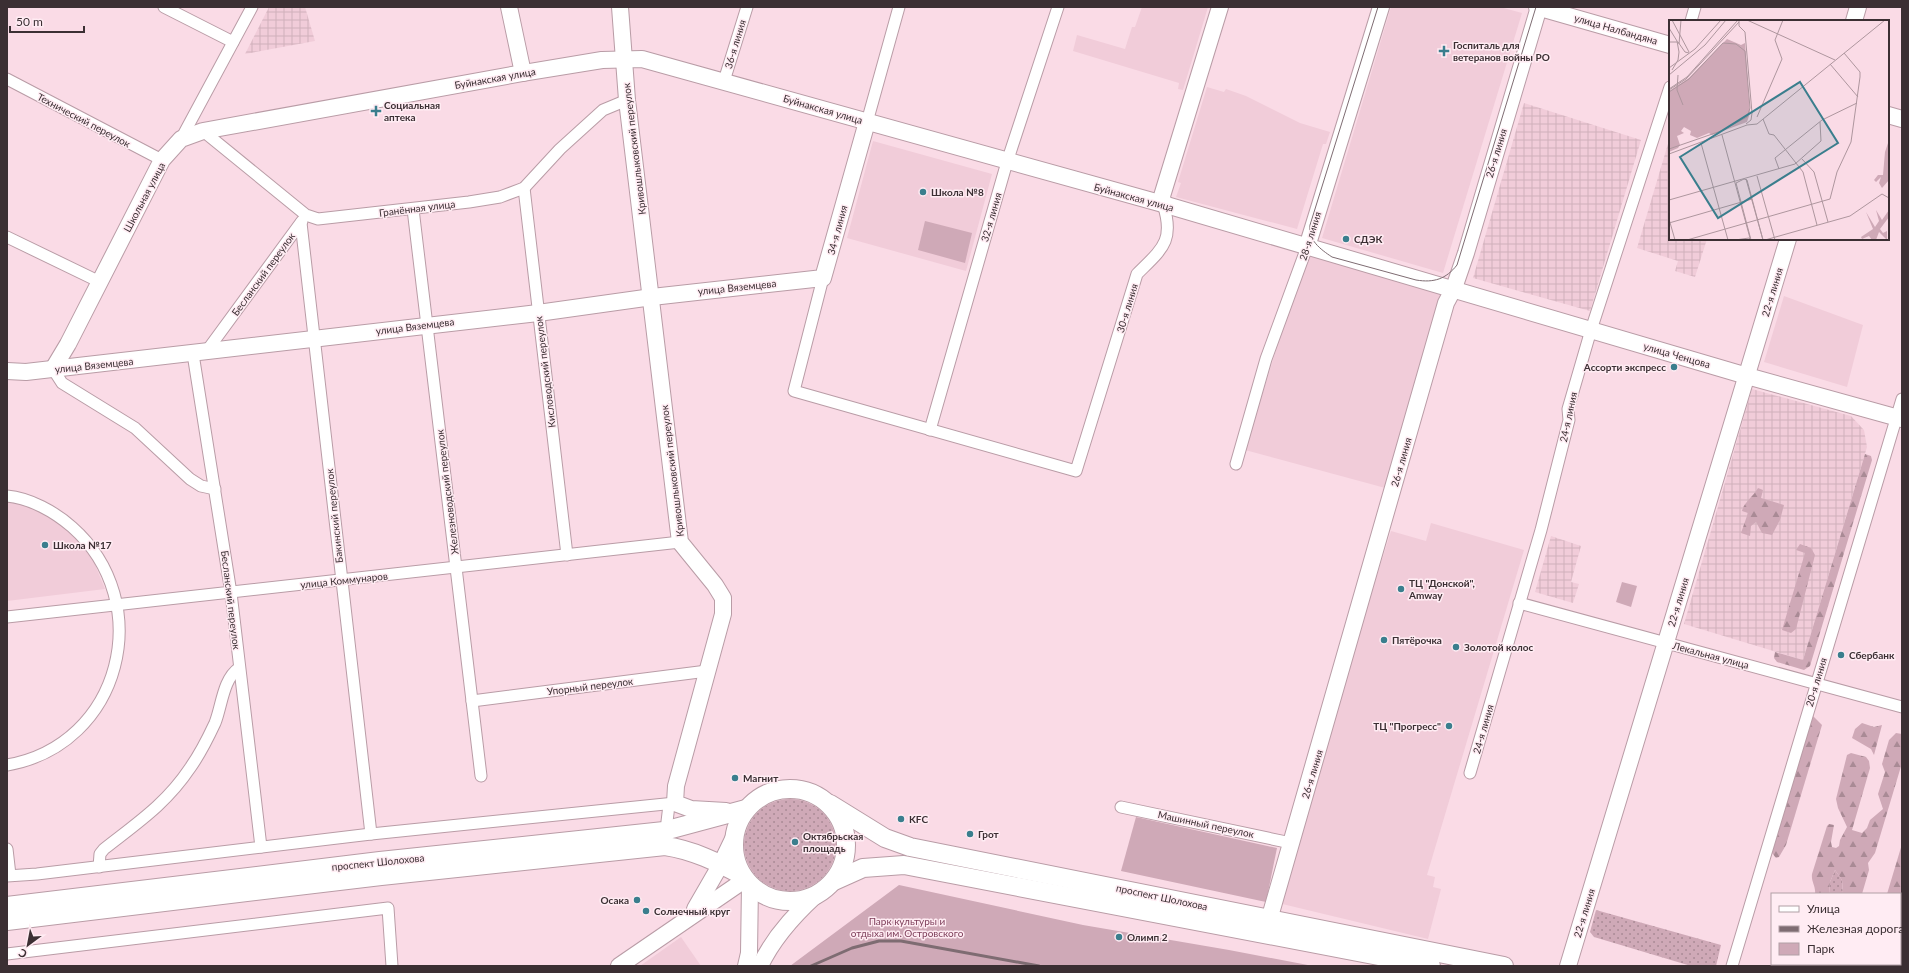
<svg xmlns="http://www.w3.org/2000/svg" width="1909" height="973" font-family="Lato,sans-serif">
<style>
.built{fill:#f1ccd9}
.industrial{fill:url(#industrial-grid)}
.grass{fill:url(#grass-dots)}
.forest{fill:url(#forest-firs)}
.green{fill:#cfa9b7}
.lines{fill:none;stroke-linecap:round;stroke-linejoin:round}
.street-casing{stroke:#b99ca6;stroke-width:13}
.secondary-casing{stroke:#b99ca6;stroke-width:18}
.primary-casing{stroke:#b99ca6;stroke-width:20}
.street{stroke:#fff;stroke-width:11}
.secondary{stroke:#fff;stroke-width:16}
.primary{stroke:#fff;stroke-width:18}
.tram{stroke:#7e6c72;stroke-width:1}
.rail{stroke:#7e6c72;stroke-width:3}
.poi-dot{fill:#3a7e8d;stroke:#ffecf3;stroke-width:1.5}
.labels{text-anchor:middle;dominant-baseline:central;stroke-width:3;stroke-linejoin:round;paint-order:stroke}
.street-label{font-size:10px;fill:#3b2f33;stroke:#ffecf3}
.poi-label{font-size:10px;font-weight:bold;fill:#3b2f33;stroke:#ffecf3;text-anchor:start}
.park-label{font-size:10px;fill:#7d3d59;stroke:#ffecf3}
.inset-road{fill:none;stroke:#ae969e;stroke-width:1}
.view{fill:#3a7e8d;fill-opacity:0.15;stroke:#3a7e8d;stroke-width:2}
.inset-edge{fill:none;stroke:#3b2f33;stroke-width:2}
</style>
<defs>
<pattern id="industrial-grid" width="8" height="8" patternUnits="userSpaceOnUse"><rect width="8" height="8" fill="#f1ccd9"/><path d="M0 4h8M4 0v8" fill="none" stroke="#d0b0bb"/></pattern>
<pattern id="grass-dots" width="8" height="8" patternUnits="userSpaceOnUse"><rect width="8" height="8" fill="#cfa9b7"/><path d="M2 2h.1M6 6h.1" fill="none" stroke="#a98a95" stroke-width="1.8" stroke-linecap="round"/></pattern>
<pattern id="forest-firs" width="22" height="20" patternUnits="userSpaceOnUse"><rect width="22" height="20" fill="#cfa9b7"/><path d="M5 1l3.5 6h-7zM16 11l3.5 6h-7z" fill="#a98a95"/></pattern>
</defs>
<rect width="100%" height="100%" fill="#fadbe6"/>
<g class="built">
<path d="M1142,7H1208L1183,90L1178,89L1179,83L1073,51L1077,35L1125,49L1132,27H1135Z"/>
<path d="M1391,7H1500L1522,13L1443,273L1322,238Z"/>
<path d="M1207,87L1224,92L1226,89L1246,96L1300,123L1330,132L1326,144H1323L1297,229L1176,197L1181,183L1178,182Z"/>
<path d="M873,141L992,174L966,271L847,238Z"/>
<path d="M1310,254L1443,294L1389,489L1245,450L1304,260Z"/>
<path d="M1784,296L1863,325L1847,387L1764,362Z"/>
<path d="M7,498L32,506L68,529L87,550L94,562L105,589L7,601Z"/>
<path d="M1431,523L1524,550L1427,875L1435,877L1433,887L1441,889L1428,939L1274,902L1391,531L1426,541Z"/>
<path d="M681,937L701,966H640Z"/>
</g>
<g class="industrial">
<path d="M269,7H305L315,41L245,54Z"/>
<path d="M1524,103L1641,140L1590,311L1473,278Z"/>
<path d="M1670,137V239H1707L1695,277L1675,271L1678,261L1637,248Z"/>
<path d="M1752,389L1851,416L1864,430L1867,447L1803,660L1684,624Z"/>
<path d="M1551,536L1581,546L1571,582L1579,584L1573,603L1535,592Z"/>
</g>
<g class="grass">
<circle cx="790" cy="845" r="46"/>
<path d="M1835,870L1842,880L1843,894H1829L1830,882Z"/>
<path d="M1596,910L1721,945L1716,966H1691L1594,937L1590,932Z"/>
</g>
<g class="forest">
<path d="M1865,454L1871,456L1872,460L1810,666L1804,670L1777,662L1774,658L1775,652L1803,660Z"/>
<path d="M1758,488L1763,490L1761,498L1784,505L1780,520L1772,535L1762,533L1756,522L1751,526L1750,536L1741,533L1748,513L1742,511C1744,502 1753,497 1758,488Z"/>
<path d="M1800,544L1811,548L1815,555L1796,629L1791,633L1782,630L1805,553L1796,550Z"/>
<path d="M1812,715L1822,725L1786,845L1779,857L1776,858L1772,853L1773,848Z"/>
<path d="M1862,723L1874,727L1882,725L1874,755L1871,749L1852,738L1855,729Z"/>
<path d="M1896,733L1902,734V763L1875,853L1868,863L1869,870L1862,894H1843L1842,880L1835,870L1830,882L1829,894H1815C1816,886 1811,882 1812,874L1827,826L1829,824L1834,825L1831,842L1832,847L1836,848L1839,846L1840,840L1847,827L1838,808L1836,799L1847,755L1851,753L1866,757L1869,761L1870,768L1852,830L1862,833L1867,828L1870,820L1883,809L1878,794L1885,772L1882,764L1889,740Z"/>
<path d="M1902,844V928L1900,932V894H1887Z"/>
<path d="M1775,964H1823V966H1777Z"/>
</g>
<g class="green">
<path d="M925,221L972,233L965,263L918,250Z"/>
<path d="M1622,582L1637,586L1631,607L1616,602Z"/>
<path d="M1136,817L1277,848L1266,902L1121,871Z"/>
<path d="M899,885L1083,925L1229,950L1313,966H790Z"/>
</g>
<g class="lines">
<g class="street-casing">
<g id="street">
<path d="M164,7L233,42"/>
<path d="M1691,21L1695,7"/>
<path d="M7,79L162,160"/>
<path d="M724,81L747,7"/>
<path d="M867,122L899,7"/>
<path d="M203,131L306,215L318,219L469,202L500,197L524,188L560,149L603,110L627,100"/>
<path d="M181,139L252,7"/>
<path d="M524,188L567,555"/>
<path d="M413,209L481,776"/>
<path d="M301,223L371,834"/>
<path d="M7,237L100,282"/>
<path d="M823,278L794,391L1076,471L1137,274C1162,249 1175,241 1163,204"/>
<path d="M206,352L302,221"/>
<path d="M193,354L231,593L261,847"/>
<path d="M53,369L62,383L135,428L190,479L201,486L215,489"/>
<path d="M930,430L1007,162L1058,7"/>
<path d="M1236,464L1266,359L1307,247"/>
<path d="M7,496C30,498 55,512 72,527C157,602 122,745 7,765"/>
<path d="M1519,603L1902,707"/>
<path d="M7,617L680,542"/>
<path d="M472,701L707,671"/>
<path d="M1470,773L1541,530L1569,420L1568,409L1591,330L1670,87"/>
<path d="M1121,807L1291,843"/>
<path d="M666,830L669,805"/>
<path d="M7,849L10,875"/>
<path d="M99,867L100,854L104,849C137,823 166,804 190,768C200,754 208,738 215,723C222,705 223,679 239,668"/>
<path d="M7,876L37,874L371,834L675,803"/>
<path d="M7,954L388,908L392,966"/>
<path d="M1900,955L1902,948"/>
<path d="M1732,966L1902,399"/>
<path d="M1897,966V964"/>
</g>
</g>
<g class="secondary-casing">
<g id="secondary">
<path d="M509,7L523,73"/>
<path d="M620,7L627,100L680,542L715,585L723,598V614L676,786L675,803L691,809L726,811"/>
<path d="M1537,7L1670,45"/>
<path d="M1854,21L1858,7"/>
<path d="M1888,115L1902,119"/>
<path d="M1163,204L1162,196L1220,7"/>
<path d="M1307,247L1381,7"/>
<path d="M53,369L68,344L162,160L181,139L203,131L523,73L602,60L642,59L1163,204L1747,376L1902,419"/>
<path d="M7,371L26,372L538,313L652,297L823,278L867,122"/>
<path d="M695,909L721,864L734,837"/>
<path d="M1269,920L1446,303L1454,288L1466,253L1539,7"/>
<path d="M619,966L746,879"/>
<path d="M746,966L749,953L750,885"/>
<path d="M760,966C773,938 793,916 816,895"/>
<path d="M1568,966L1788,239"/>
</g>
</g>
<g class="primary-casing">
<g id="primary">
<circle cx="790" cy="845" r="56"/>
<path d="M830,804L885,838L910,847L1504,966"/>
<path d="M834,881L863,868L904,865L1431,966"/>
<path d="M7,906L380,861L664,831L746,809"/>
<path d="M7,921L381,876L665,846C693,850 717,862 743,876"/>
</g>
</g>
<use href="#street" class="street"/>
<use href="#secondary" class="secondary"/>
<use href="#primary" class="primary"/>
<path class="tram" d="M1378,7L1310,225C1308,240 1320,249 1332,257L1416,280C1434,283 1446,279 1457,265L1536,7"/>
<path class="rail" d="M811,966L852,948L879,941H901L1039,966"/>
</g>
<g class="poi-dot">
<path d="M1442 45h4v4h4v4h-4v4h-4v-4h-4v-4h4z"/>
<path d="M374 105h4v4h4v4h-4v4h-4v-4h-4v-4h4z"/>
<circle cx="923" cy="192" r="4"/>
<circle cx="1346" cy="239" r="4"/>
<circle cx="1674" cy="367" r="4"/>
<circle cx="45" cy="545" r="4"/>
<circle cx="1401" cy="589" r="4"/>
<circle cx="1384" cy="640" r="4"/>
<circle cx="1456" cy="647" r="4"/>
<circle cx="1841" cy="655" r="4"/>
<circle cx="1449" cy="726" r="4"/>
<circle cx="735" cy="778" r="4"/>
<circle cx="901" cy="819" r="4"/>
<circle cx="970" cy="834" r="4"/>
<circle cx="795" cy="842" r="4"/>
<circle cx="637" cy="900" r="4"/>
<circle cx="646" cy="911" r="4"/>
<circle cx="1119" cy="937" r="4"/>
</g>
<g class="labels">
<g class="street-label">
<text transform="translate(1616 29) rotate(16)">улица Налбандяна</text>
<text transform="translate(735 44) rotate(-73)">36-я линия</text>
<text transform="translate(495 78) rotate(-10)">Буйнакская улица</text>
<text transform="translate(823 109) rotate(16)">Буйнакская улица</text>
<text transform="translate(84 120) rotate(28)">Технический переулок</text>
<text transform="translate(634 149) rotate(-97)">Кривошлыковский переулок</text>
<text transform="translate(1496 153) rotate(-73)">26-я линия</text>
<text transform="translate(144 197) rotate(-62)">Школьная улица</text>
<text transform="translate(1134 197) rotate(15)">Буйнакская улица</text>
<text transform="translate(417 208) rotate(-7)">Гранённая улица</text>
<text transform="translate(991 217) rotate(-74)">32-я линия</text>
<text transform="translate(837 230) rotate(-75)">34-я линия</text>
<text transform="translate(1310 236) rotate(-72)">28-я линия</text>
<text transform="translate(263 274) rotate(-54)">Бесланский переулок</text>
<text transform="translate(737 287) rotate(-6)">улица Вяземцева</text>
<text transform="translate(1772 292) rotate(-73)">22-я линия</text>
<text transform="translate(1127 308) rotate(-73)">30-я линия</text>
<text transform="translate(415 326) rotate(-7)">улица Вяземцева</text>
<text transform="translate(1677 355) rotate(16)">улица Ченцова</text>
<text transform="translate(94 365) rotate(-6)">улица Вяземцева</text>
<text transform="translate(545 372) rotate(-97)">Кисловодский переулок</text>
<text transform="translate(1568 417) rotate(-78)">24-я линия</text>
<text transform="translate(1401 462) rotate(-74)">26-я линия</text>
<text transform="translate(672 471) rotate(-97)">Кривошлыковский переулок</text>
<text transform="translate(447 492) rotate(-97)">Железноводский переулок</text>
<text transform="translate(334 516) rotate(-96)">Бакинский переулок</text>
<text transform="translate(344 580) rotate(-6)">улица Коммунаров</text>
<text transform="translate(231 600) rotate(83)">Бесланский переулок</text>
<text transform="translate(1678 602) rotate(-73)">22-я линия</text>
<text transform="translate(1711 655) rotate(15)">Лекальная улица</text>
<text transform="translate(1816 682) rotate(-73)">20-я линия</text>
<text transform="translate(590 686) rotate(-7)">Упорный переулок</text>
<text transform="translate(1483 729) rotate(-74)">24-я линия</text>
<text transform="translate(1312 774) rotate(-73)">26-я линия</text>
<text transform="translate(1206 824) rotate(12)">Машинный переулок</text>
<text transform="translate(378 862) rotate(-6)">проспект Шолохова</text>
<text transform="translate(1162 897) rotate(12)">проспект Шолохова</text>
<text transform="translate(1584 913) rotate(-73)">22-я линия</text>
</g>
<g class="poi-label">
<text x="1453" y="45">Госпиталь для<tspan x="1453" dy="12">ветеранов войны РО</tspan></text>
<text x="384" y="105">Социальная<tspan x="384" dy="12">аптека</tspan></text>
<text x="931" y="192">Школа №8</text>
<text x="1354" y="239">СДЭК</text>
<text x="1666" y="367" text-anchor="end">Ассорти экспресс</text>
<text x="53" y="545">Школа №17</text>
<text x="1409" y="583">ТЦ "Донской",<tspan x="1409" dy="12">Amway</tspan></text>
<text x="1392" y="640">Пятёрочка</text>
<text x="1464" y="647">Золотой колос</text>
<text x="1849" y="655">Сбербанк</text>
<text x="1441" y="726" text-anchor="end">ТЦ "Прогресс"</text>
<text x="743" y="778">Магнит</text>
<text x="909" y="819">KFC</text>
<text x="978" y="834">Грот</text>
<text x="803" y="836">Октябрьская<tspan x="803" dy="12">площадь</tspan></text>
<text x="629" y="900" text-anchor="end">Осака</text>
<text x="654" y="911">Солнечный круг</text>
<text x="1127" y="937">Олимп 2</text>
</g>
<g class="park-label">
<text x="907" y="921">Парк культуры и<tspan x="907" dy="12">отдыха им. Островского</tspan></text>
</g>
</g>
<g transform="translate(1669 20)">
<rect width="220" height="220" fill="#fadbe6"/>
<path d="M220,120V160L213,168L210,163L212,157L207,162L205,160L209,155H214L216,132ZM207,190L213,200L220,190V197L211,209L214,213L218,211V220L210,212L207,220H203L200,216L193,219L192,217L204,209L197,192L206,207L210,201Z" fill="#cfa9b7"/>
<path d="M58,19L72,25L76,23L81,93L78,102L43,115L40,113L28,118L21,115L22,111L15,107L12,111L15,113L8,116L11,125L9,128L0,132V71L20,58Z" fill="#cfa9b7"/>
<path class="inset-road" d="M3,0L20,32M70,0V6L76,12L83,93L82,100L77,104M78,0L166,40M0,8L8,21L10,32L9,40L3,50M0,22H9L16,32L20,33M10,24L12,0M161,44L189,77M0,48L26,29L52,0M0,55L36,25L57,0M9,55L8,70L14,85M0,69L18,57L69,0M0,70L17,59L70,2M0,72L20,59L54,23L67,24L76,31L81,88L78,97L52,111L0,129M88,97L113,39L106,20L114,0M94,99L100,114L105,115L134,152L148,205M53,115L81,218M32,123L59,220M0,134L78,105L88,104L216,0M133,139L145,152L159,202M110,149L106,138L153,100L188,83M88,156L106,220M77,159L94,220M0,180L126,144L152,121L151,102M0,199L6,220M0,203L83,179M18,220L161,179L168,152L182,122L191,57V52L175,33M66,220L80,218L82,220M82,220L67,163L75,159L78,160L94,220M96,220L181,196L213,174L220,178"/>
<path class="view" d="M131,62L169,123L49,198L11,137Z"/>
<rect width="220" height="220" class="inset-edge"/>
</g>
<rect width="1909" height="973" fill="none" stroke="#3b2f33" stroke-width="16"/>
<rect x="1771" y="893" width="130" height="72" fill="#ffecf3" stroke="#b1a0a6"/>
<rect x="1779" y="906" width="20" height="6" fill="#ffffff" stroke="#b1a0a6"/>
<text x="1807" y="913" font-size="12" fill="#3b2f33">Улица</text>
<rect x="1779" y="926" width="20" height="6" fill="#7e6c72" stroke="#b1a0a6"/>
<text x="1807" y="933" font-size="12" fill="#3b2f33">Железная дорога</text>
<rect x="1779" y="943" width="20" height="12" fill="#cfa9b7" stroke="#b1a0a6"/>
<text x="1807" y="953" font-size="12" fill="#3b2f33">Парк</text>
<g transform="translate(28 945) rotate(212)" stroke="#ffecf3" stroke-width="3" paint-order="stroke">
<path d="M0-3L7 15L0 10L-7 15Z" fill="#3b2f33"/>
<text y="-6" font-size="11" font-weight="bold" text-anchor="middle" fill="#3b2f33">С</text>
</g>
<path d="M10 26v6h74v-6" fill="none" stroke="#3b2f33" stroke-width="2"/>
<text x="16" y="26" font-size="12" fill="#3b2f33" stroke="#ffecf3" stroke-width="3" paint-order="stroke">50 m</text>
</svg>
